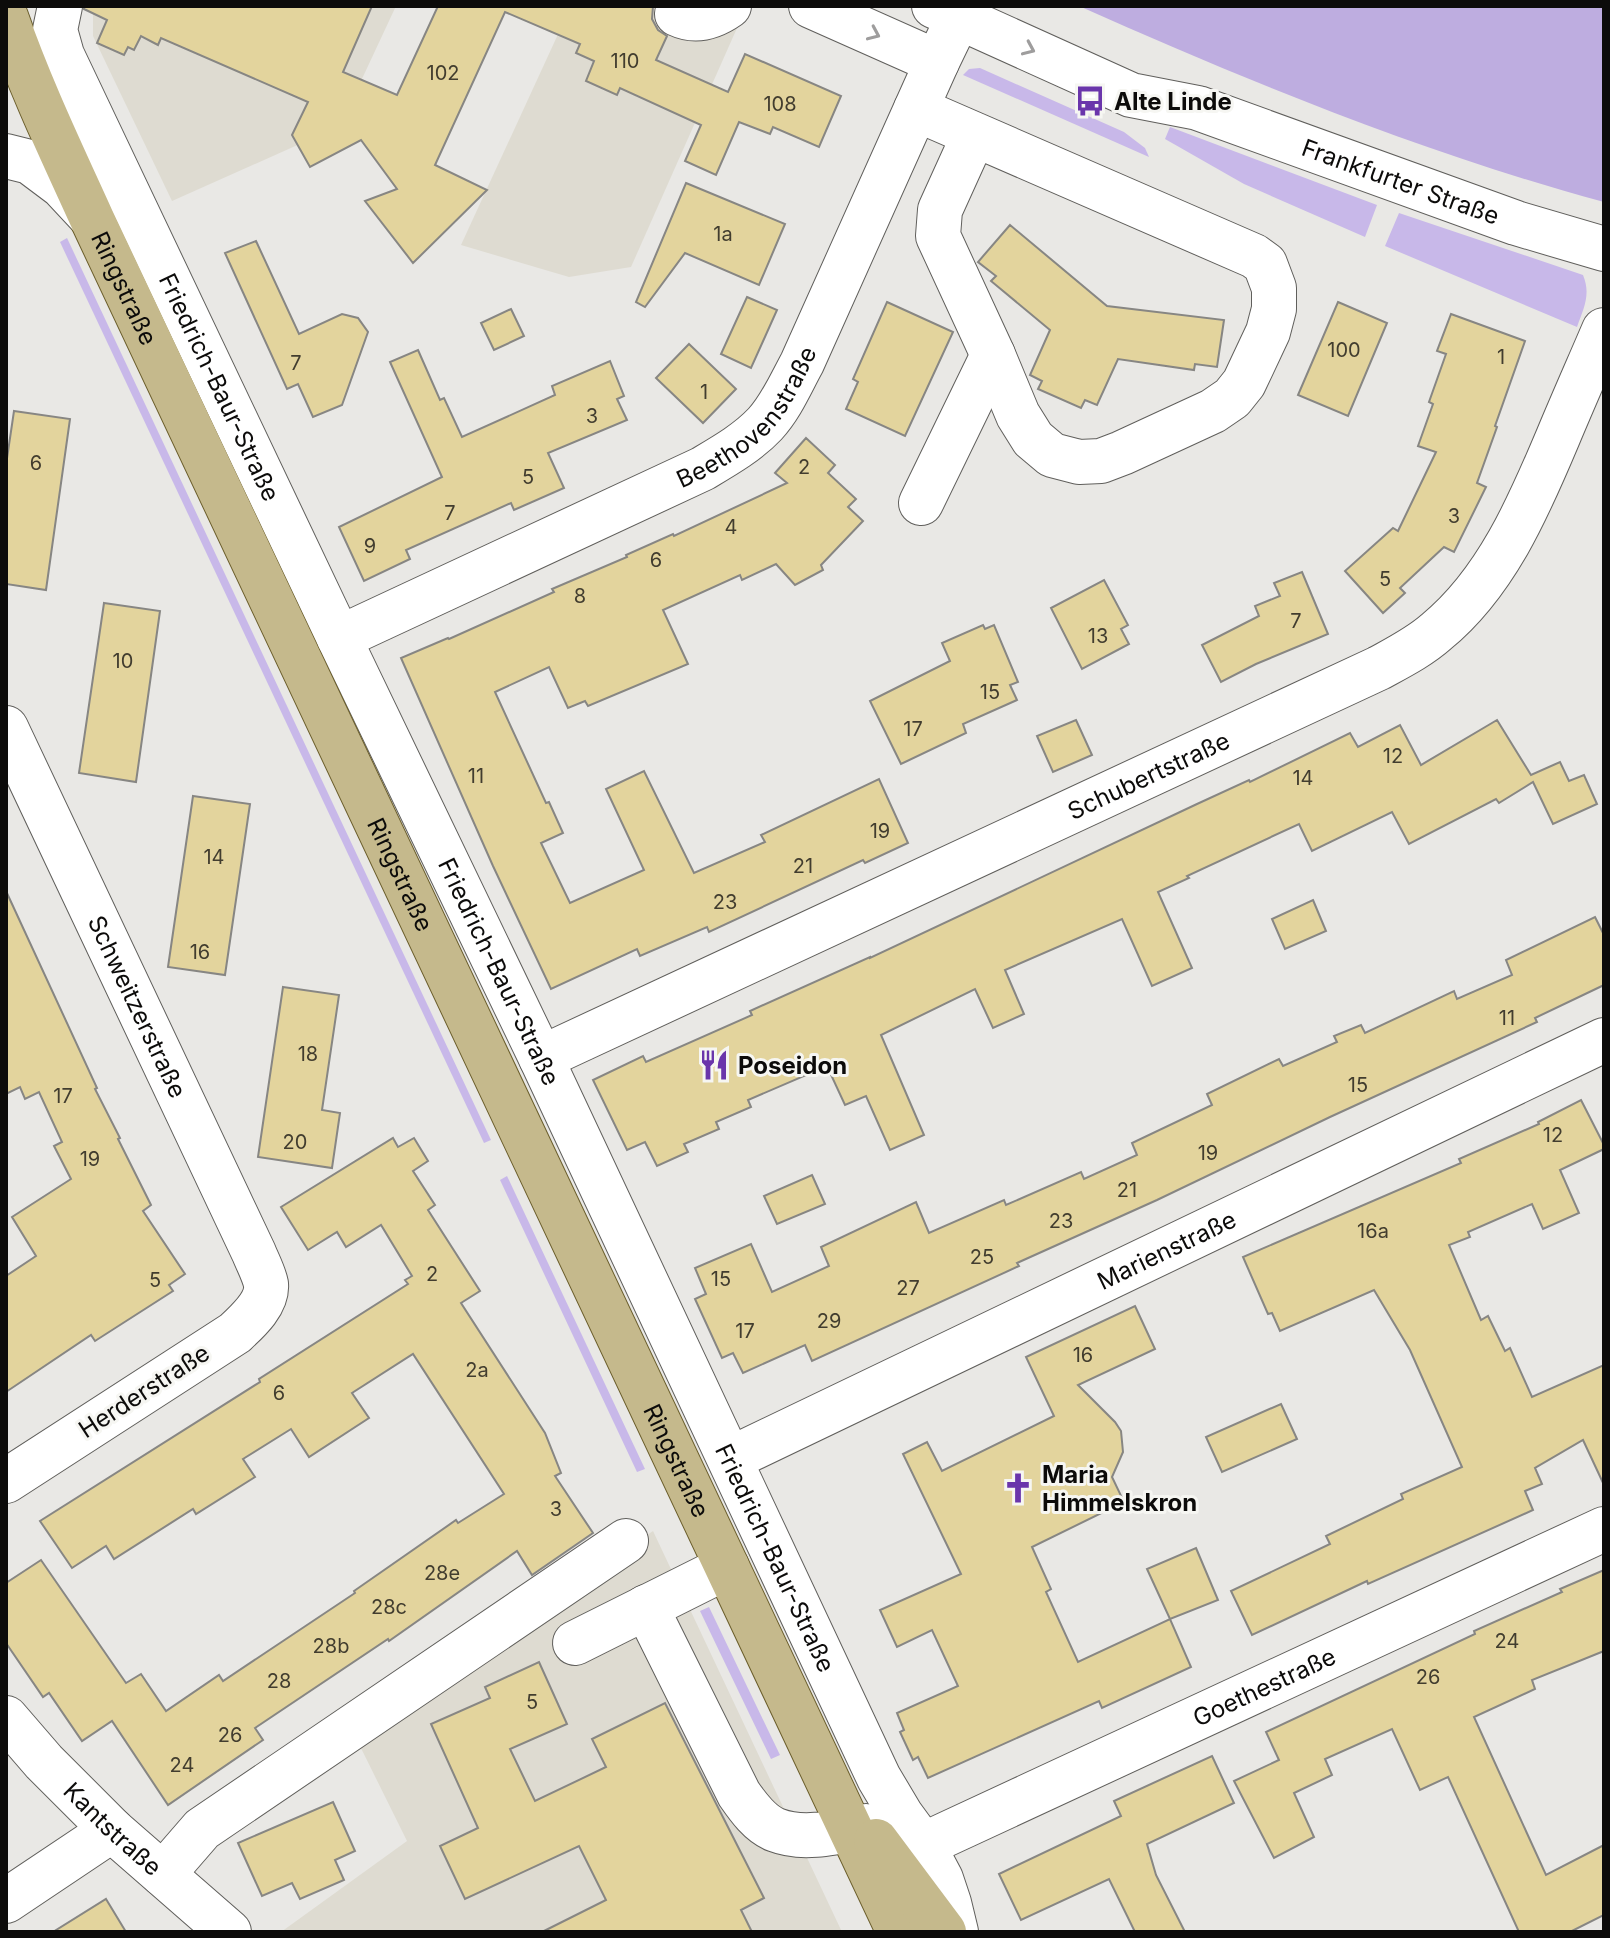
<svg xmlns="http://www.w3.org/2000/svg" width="1610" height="1938" font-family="Inter,sans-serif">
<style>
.built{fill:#dedbd1}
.green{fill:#c8b8e9}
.forest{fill:#beade0}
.building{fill:#e3d49d;stroke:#878683;stroke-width:2}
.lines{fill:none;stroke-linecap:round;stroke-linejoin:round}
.minor-casing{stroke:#605f5c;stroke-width:46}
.major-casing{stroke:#6b5e2c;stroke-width:46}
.minor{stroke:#fff;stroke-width:44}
.major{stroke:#c5b98c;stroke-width:44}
.oneway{stroke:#9e9d9d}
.labels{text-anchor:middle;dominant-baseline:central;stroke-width:6;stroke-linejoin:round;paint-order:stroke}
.number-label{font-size:20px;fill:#423d2f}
.poi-label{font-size:24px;font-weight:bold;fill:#0c0b0a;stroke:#f6f6f2;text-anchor:start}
.street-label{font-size:24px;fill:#0c0b0a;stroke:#f6f6f2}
</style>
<rect width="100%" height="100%" fill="#e9e8e5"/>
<g class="built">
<path d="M96,6H396L340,126L172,201L93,36V12Z"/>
<path d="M571,6H736L745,10L631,267L569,277L461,245Z"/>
<path d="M653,1531L842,1932H281L407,1841L354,1734Z"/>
</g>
<g class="green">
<path d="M980,68L1124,132L1145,148L1149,157L963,75L969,69Z"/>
<path d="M1170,127L1377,205L1365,237L1244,184L1165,139Z"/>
<path d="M1399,213L1583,275C1591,294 1584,308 1577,327L1385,246Z"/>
<path d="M67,238L491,1140L484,1143L60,242Z"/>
<path d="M507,1176L645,1469L637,1472L500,1180Z"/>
<path d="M709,1607L780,1755L771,1759L700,1611Z"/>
</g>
<path class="forest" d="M1079,6H1604V202C1423,153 1250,82 1079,6Z"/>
<g class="building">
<path d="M84,6H372L343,72L397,95L438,6H653L652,19L658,30L667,36L656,60L728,92L745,54L841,96L819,147L773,127L770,134L739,122L716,175L685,161L701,125L620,88L617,95L586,81L594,61L576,53L580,44L505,12L435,165L487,190L413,263L365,201L397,189L361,140L310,167L292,135L308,102L161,38L158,45L141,36L134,50L128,47L124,55L97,43L107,20L84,9Z"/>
<path d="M686,183L785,224L759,285L685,253L645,307L636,302Z"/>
<path d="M1010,225L1107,306L1224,320L1217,367L1195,364L1194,370L1118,359L1097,405L1085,400L1081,408L1038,389L1042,381L1030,375L1050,330L991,281L996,276L978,262Z"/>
<path d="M256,241L299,334L342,314L358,318L368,332L342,405L313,417L298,384L287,389L225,253Z"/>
<path d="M747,297L777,310L751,368L721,354Z"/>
<path d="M887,302L953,332L905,436L846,409L858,382L853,379Z"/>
<path d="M1338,302L1387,323L1348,416L1298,395Z"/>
<path d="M511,309L524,336L494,350L481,323Z"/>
<path d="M1451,314L1525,341L1495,426L1497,427L1477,483L1486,487L1454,552L1444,547L1400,588L1405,593L1383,613L1345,571L1393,528L1398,531L1436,452L1418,446L1433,404L1429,402L1446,354L1437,351Z"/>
<path d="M689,344L736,389L703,423L656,378Z"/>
<path d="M418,350L440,400L444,398L462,437L555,395L552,386L610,361L624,396L617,399L627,420L548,453L564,488L514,510L511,503L406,550L410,559L364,581L339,527L442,477L390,362Z"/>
<path d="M14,411L70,419L46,590L6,584V465Z"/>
<path d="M806,438L835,465L828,473L856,499L848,507L863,521L821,565L823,570L795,585L776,564L742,580L740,575L663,610L688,664L588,706L585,701L568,708L549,667L495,692L546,803L549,802L563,833L541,843L570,903L644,870L606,789L644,771L694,873L765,842L761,835L879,779L908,843L865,863L863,860L709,932L707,927L640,956L637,949L551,989L493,866L401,658L448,638L449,639L554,592L552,589L627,557L626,555L673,534L674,536L787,483L775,473Z"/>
<path d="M1302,572L1328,634L1256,664L1221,682L1202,645L1259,616L1255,606L1280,596L1274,583Z"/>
<path d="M1104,580L1128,625L1121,629L1129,644L1082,669L1051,608Z"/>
<path d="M104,603L160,611L136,782L79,773Z"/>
<path d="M983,625L985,629L994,625L1018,682L1010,685L1017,700L963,724L966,733L901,764L870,701L950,661L942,643Z"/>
<path d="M1076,720L1092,755L1053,772L1037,736Z"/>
<path d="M1497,720L1531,775L1560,762L1569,781L1584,775L1597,804L1553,824L1533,782L1499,803L1496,799L1409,844L1392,812L1312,851L1299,824L1187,876L1189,878L1158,892L1192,968L1152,986L1122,919L1005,970L1024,1014L993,1028L975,989L881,1035L924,1135L890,1150L866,1096L845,1105L827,1066L748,1100L751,1107L716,1122L719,1129L684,1144L688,1152L657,1166L645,1142L627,1150L593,1080L643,1056L646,1062L752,1015L750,1011L870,957V958L1197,804L1249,780L1250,782L1350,733L1358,747L1400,725L1421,765Z"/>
<path d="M193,796L250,804L225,975L168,967Z"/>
<path d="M6,891L97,1088L95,1089L120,1138L118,1139L151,1205L143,1211L185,1274L169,1285L173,1291L95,1341L91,1335L6,1392V1276L36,1256L12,1217L71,1179L54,1146L62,1142L39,1092L25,1099L20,1087L6,1094Z"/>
<path d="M1313,900L1326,931L1285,949L1272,919Z"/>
<path d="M1595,917L1604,935V985L1535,1018L1537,1022L1330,1117L1157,1200L1017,1263L1019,1266L812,1361L805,1345L743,1373L733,1353L722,1358L695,1299L706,1294L695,1268L751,1244L772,1292L829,1266L821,1247L916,1202L929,1233L1004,1200L1006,1205L1081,1172L1084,1179L1137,1155L1132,1143L1212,1105L1207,1094L1279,1059L1283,1066L1337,1042L1334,1036L1361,1025L1365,1033L1454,991L1457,999L1512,975L1506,960Z"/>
<path d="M283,987L339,995L322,1110L340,1113L332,1168L258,1157Z"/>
<path d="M1581,1100L1604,1145V1149L1560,1170L1579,1213L1543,1229L1532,1204L1468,1232L1470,1237L1449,1245L1481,1320L1488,1316L1505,1351L1510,1348L1532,1397L1604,1365V1485L1583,1440L1535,1468L1542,1484L1525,1491L1533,1510L1368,1584L1367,1581L1252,1635L1231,1591L1330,1544L1326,1536L1403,1499L1401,1494L1462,1467L1410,1350L1374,1290L1280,1331L1272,1313L1268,1314L1243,1257L1461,1163L1459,1159L1539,1124L1538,1122Z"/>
<path d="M393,1138L398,1147L414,1138L428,1161L413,1171L435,1205L428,1210L480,1291L461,1303L545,1433L561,1473L555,1476L593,1533L532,1575L517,1551L389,1641L388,1639L255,1728L263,1740L168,1805L112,1721L82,1741L49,1693L43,1697L6,1643V1583L41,1560L126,1683L141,1674L166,1711L219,1675L223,1681L355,1593L354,1591L456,1520L458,1523L504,1494L413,1354L352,1393L369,1418L309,1457L291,1429L243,1459L255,1477L196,1514L193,1509L114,1559L106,1546L72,1568L40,1521L260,1382L259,1379L408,1284L405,1280L412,1276L381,1225L346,1247L337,1232L308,1250L281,1207Z"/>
<path d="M812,1175L825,1204L777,1224L764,1196Z"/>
<path d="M1135,1306L1155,1349L1078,1385L1115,1422L1121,1431L1123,1452L1112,1477L1124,1502L1032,1547L1051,1589L1046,1592L1078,1662L1170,1619L1191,1667L1102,1708L1099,1701L928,1778L918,1757L913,1760L900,1732L904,1730L897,1713L958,1686L932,1630L897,1647L880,1610L961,1574L903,1454L927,1442L942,1471L1054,1416L1026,1357Z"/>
<path d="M1281,1404L1297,1439L1222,1472L1206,1437Z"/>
<path d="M1196,1548L1218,1600L1170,1619L1147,1569Z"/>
<path d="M1604,1570V1651L1532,1680L1535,1689L1474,1717L1546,1875L1604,1845V1915L1570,1932H1519L1448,1777L1420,1790L1392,1729L1325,1759L1332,1775L1294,1793L1314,1837L1274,1858L1234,1781L1279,1760L1266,1732L1475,1634L1474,1631L1562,1592L1560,1589Z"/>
<path d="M539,1662L567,1724L510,1749L535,1801L606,1767L592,1739L665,1703L764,1898L741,1910L752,1932H542L606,1900L579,1846L465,1899L440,1846L478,1828L431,1724L490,1698L485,1687Z"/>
<path d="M1212,1756L1234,1803L1147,1844L1156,1875L1185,1932H1135L1109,1879L1021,1920L999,1874L1121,1816L1114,1801Z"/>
<path d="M333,1802L355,1851L335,1860L344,1880L300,1899L292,1883L262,1896L238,1843Z"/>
<path d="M106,1899L126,1932H53Z"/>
</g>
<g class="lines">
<g class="minor-casing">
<g id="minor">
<path id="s1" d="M60,6L55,30L62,55L339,638L541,1058L879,1778L901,1815L923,1845L941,1879L949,1903L956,1932"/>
<path d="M811,6L937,62"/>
<path id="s2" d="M934,6L1131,95L1198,108L1516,223L1604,249"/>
<path d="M677,14C696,23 712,18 729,6"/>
<path d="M916,109L1254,256L1265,264L1274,288V309L1268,332L1244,383L1232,398L1213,411L1122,453L1101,461L1079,462L1052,455L1033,439L1018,415L993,355L938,236L940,210L974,135"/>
<path d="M6,156L30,162L62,186L90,216"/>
<path d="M921,503L993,355"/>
<path id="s3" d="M339,638L702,469C724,456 747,443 765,424C781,407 791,383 802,363L937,62L964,6"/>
<path id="s4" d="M6,728L254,1253C258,1263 264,1274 266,1284C268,1303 248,1321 235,1333L6,1481"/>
<path id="s5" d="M541,1058L1379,668C1399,657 1419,647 1436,632C1496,583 1529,506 1558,437C1573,401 1589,365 1604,330"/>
<path id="s6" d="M730,1459L1604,1040"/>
<path d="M646,1607L739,1794C748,1807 760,1824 776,1830C804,1841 837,1832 866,1826"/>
<path d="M575,1643L727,1567"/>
<path id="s7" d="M6,1718L44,1762L112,1830L229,1932"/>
<path id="s8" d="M923,1845L1604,1529"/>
<path d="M163,1874L202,1829L626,1541"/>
<path d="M6,1901L112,1830"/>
</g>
</g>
<g class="major-casing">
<g id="major">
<path id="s9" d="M6,17C30,86 62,153 92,219L899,1932"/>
<path d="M876,1841L944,1932"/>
</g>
</g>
<use href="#minor" class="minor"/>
<use href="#major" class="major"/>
</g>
<defs><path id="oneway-chevron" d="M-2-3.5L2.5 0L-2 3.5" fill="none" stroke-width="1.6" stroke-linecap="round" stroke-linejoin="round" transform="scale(2)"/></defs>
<g class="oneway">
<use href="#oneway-chevron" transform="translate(874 34) rotate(24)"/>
<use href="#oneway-chevron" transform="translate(1029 49) rotate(24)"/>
</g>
<defs>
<g id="bus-bare" transform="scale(2.4)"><path d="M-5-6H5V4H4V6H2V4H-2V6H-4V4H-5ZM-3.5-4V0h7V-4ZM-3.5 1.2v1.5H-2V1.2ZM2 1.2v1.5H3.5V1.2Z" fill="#6a35ab" stroke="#f6f6f2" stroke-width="2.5" paint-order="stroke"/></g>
<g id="restaurant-bare" transform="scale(2.4)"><path d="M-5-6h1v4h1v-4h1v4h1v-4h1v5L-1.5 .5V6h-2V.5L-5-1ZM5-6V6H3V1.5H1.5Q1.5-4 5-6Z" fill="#6a35ab" stroke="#f6f6f2" stroke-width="2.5" paint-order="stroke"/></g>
<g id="church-bare" transform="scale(2.4)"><path d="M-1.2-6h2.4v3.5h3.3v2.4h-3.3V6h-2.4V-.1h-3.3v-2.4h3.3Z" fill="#6a35ab" stroke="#f6f6f2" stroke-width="2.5" paint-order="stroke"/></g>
</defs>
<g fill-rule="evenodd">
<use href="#bus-bare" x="1090" y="101"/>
<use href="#restaurant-bare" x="714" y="1065"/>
<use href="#church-bare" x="1018" y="1488"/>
</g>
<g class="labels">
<g class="number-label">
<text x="625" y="61">110</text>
<text x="443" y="73">102</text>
<text x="780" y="104">108</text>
<text x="723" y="234">1a</text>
<text x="1344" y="350">100</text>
<text x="1501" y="357">1</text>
<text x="296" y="363">7</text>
<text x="704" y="392">1</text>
<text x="592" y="416">3</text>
<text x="36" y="463">6</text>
<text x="804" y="467">2</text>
<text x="528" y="477">5</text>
<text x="450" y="513">7</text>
<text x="1454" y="516">3</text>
<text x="731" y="527">4</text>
<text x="370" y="546">9</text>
<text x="656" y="560">6</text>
<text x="1385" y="579">5</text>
<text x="580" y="596">8</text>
<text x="1296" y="621">7</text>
<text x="1098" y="636">13</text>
<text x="123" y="661">10</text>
<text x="990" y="692">15</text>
<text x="913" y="729">17</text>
<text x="1393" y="756">12</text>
<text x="476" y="776">11</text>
<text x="1303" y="778">14</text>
<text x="880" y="831">19</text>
<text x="214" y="857">14</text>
<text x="803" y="866">21</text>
<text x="725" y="902">23</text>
<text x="200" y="952">16</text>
<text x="1507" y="1018">11</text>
<text x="308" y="1054">18</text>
<text x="1358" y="1085">15</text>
<text x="63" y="1096">17</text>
<text x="1553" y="1135">12</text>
<text x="295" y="1142">20</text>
<text x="1208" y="1153">19</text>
<text x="90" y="1159">19</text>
<text x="1127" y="1190">21</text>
<text x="1061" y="1221">23</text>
<text x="1373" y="1231">16a</text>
<text x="982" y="1257">25</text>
<text x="432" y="1274">2</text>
<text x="721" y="1279">15</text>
<text x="155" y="1280">5</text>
<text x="908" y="1288">27</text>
<text x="829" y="1321">29</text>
<text x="745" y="1331">17</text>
<text x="1083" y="1355">16</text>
<text x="477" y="1370">2a</text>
<text x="279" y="1393">6</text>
<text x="556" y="1509">3</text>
<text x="442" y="1573">28e</text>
<text x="389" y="1607">28c</text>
<text x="1507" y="1641">24</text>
<text x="331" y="1646">28b</text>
<text x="1428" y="1677">26</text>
<text x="279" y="1681">28</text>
<text x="532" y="1702">5</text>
<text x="230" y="1735">26</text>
<text x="182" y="1765">24</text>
</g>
<g class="poi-label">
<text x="1114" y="101">Alte Linde</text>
<text x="738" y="1065">Poseidon</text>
<text x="1042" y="1474">Maria<tspan x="1042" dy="28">Himmelskron</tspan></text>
</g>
<g class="street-label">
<text stroke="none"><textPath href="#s2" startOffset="500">Frankfurter Straße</textPath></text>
<text stroke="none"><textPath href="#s9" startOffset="296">Ringstraße</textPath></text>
<text stroke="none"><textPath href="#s1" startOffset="418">Friedrich-Baur-Straße</textPath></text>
<text stroke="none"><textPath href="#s3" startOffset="470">Beethovenstraße</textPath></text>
<text stroke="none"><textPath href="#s5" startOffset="670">Schubertstraße</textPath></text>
<text stroke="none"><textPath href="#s9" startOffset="944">Ringstraße</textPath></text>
<text stroke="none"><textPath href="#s1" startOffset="1066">Friedrich-Baur-Straße</textPath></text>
<text stroke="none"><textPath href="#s4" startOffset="308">Schweitzerstraße</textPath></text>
<text stroke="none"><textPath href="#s6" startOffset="484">Marienstraße</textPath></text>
<text transform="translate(144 1391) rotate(-33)">Herderstraße</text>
<text stroke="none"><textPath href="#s9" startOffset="1592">Ringstraße</textPath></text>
<text stroke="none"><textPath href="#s1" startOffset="1714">Friedrich-Baur-Straße</textPath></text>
<text stroke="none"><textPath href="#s8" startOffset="376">Goethestraße</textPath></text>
<text stroke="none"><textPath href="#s7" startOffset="154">Kantstraße</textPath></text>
</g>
</g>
<rect width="1610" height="1938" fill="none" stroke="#0c0b0a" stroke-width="16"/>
</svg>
